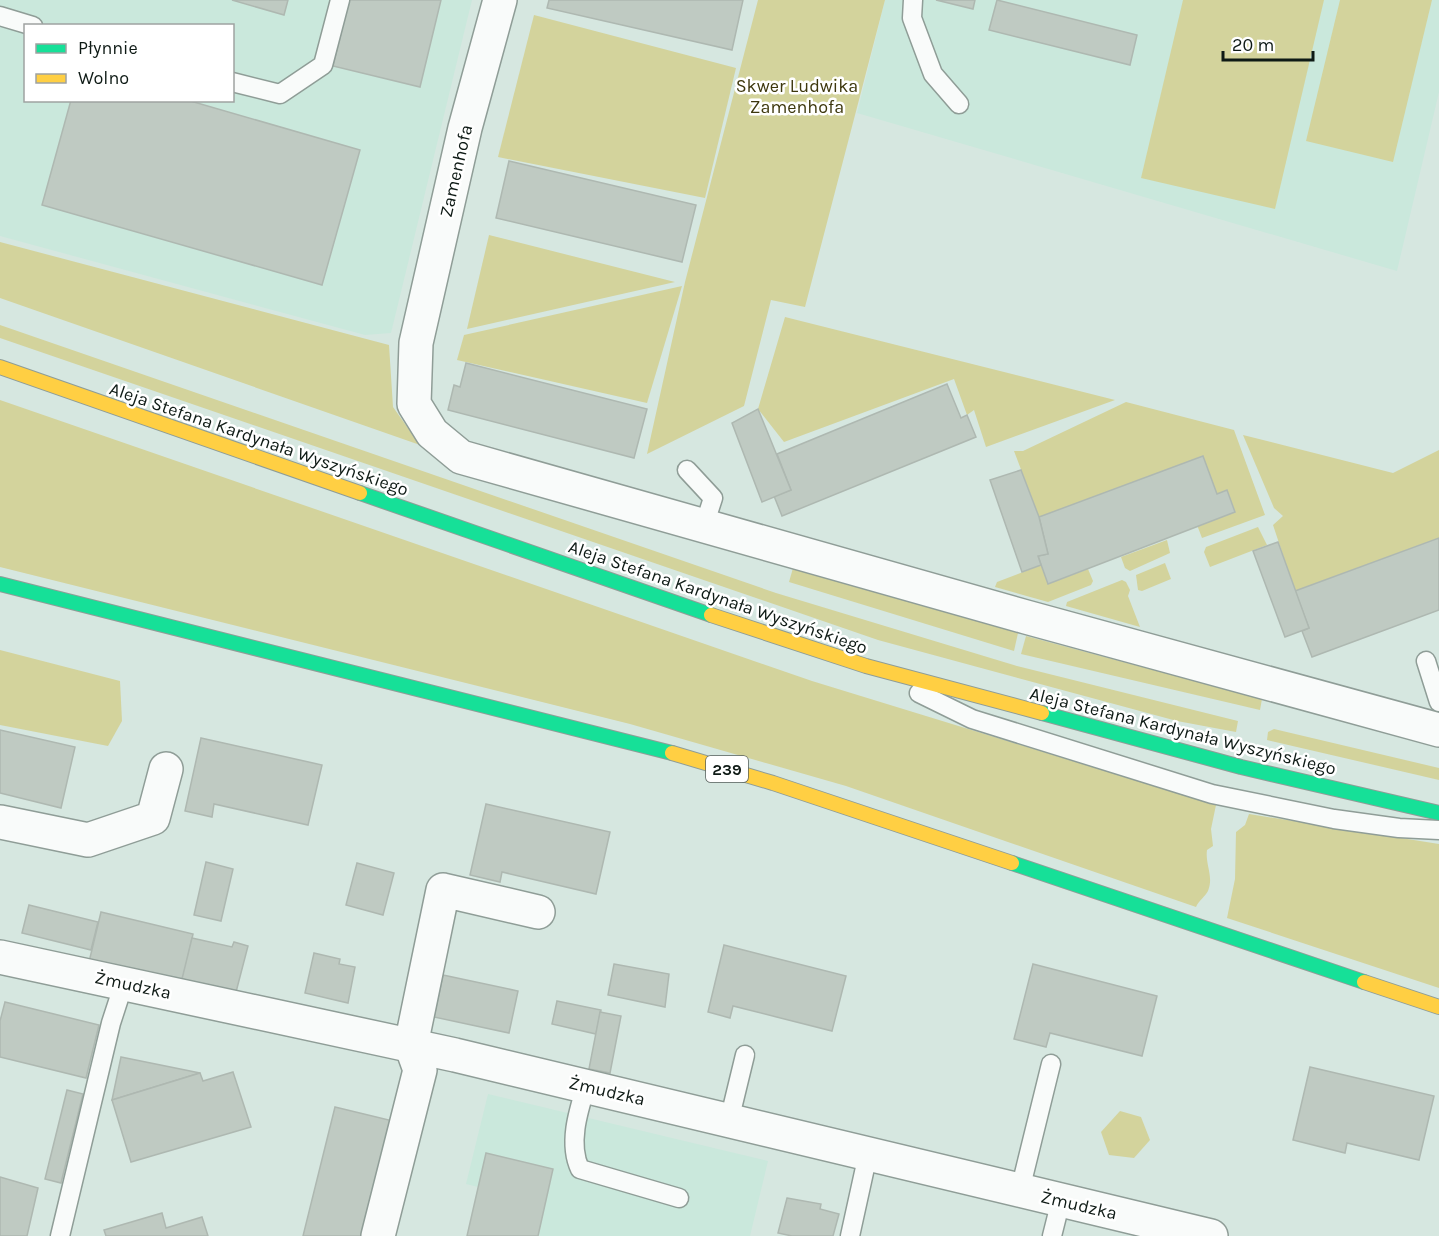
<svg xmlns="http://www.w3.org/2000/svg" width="1439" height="1236" font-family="Karla,sans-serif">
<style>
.built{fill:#cae8dc;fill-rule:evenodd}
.green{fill:#d3d39c}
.building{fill:#bfcac2;stroke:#aeb8b1;stroke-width:1.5}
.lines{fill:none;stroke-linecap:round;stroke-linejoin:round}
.lane-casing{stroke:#8f9d97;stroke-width:21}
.street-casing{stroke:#8f9d97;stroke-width:36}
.fast-casing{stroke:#8f9d97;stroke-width:16}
.slow-casing{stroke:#8f9d97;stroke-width:16}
.lane{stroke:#f9fbfa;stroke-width:18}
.street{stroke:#f9fbfa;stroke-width:33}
.fast{stroke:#16e098;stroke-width:14}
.slow{stroke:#ffcf43;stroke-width:14}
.labels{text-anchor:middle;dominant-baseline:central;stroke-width:5;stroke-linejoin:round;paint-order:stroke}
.shield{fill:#fff;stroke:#565f5b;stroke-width:1.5}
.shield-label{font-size:16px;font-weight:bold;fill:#0e1a15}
.park-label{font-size:18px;fill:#3d370d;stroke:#fff}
.street-label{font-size:18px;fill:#0e1a15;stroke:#fff}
</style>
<rect width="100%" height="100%" fill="#d6e7e0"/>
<g class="built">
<path d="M0,0H472L391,333L365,335L0,236ZM26,26H232V100H26Z"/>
<path d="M885,0H1439V92L1397,271L857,113Z"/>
<path d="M488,1094L768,1161L750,1236H467L478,1187L466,1184Z"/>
</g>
<g class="green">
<path d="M758,0H885L805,307L771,300L744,406L647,454L685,282Z"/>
<path d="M1183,0H1324L1275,209L1141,178Z"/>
<path d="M1340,0H1432L1393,162L1306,141Z"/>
<path d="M534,15L736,68L705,198L498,157Z"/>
<path d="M489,235L675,282L467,329Z"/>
<path d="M0,242L389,345L393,407L420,445L0,298Z"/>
<path d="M682,286L647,403L457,360L464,335Z"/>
<path d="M785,317L1115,400L986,447L974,410L967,415L954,379L784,442L758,409Z"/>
<path d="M0,325L776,593L1017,666L1238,721L1236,732L1177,721L878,640L0,338Z"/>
<path d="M0,400L812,681L1216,805L1211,829L1213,846L1207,850C1205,865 1214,876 1208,891C1205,897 1199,900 1196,907L846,786L630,724L0,567Z"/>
<path d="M1126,402L1234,430L1265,515L1202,538L1197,525L1235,511L1227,490L1217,494L1203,457L1039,517L1014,451H1023Z"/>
<path d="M1243,435L1393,473L1439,450V538L1295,591L1273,525L1283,516L1274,508Z"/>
<path d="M1258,527L1267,545L1210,567L1204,552L1206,547Z"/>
<path d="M1167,540L1170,553L1130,571L1125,568L1121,557Z"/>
<path d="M1165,563L1171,579L1142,591L1138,590L1136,575Z"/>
<path d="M1041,565L1048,584L1088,569L1093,581L1091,585L1048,602L995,587L997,582Z"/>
<path d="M793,568L1018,633L1014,651L789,582Z"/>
<path d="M1122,580L1126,582L1130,590L1128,596L1140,627L1066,606L1067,602Z"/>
<path d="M1026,636L1262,699L1260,710L1021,654Z"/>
<path d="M0,650L120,681L122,721L108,746L0,725Z"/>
<path d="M1274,729L1439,768V780L1267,740L1268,732Z"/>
<path d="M1249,814L1439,844V988L1227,918L1235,879L1236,832L1245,825Z"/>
<path d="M1120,1111L1141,1117L1150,1140L1134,1158L1109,1155L1101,1132Z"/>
</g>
<g class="building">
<path d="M232,0H288L284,15Z"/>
<path d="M349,0H441L420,87L333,66Z"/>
<path d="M549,0H743L732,50L547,8Z"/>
<path d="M936,0H975L973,9Z"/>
<path d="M997,0L1137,35L1130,65L989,30Z"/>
<path d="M71,100H187L360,150L322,285L42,205Z"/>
<path d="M509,161L696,205L682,262L496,218Z"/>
<path d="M466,363L647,409L634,458L448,410L454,385L460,387Z"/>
<path d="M947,384L961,418L967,415L976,437L782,516L774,496L791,490L777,454Z"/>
<path d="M758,409L791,490L762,502L732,423Z"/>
<path d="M1203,456L1217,494L1227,490L1235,512L1048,584L1038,556L1048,554L1039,517Z"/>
<path d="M1021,470L1039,517L1048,554L1038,556L1041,565L1022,572L990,480Z"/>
<path d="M1439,538V610L1312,657L1302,631L1309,628L1295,591Z"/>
<path d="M1278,542L1309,628L1285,637L1253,551Z"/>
<path d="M0,730L75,747L61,808L0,793Z"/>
<path d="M201,738L322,765L308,825L214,804L212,817L185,811Z"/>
<path d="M486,804L610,832L596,894L502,872L500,882L470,875Z"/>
<path d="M206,862L233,869L221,921L194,915Z"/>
<path d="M357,863L394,873L383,915L346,905Z"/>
<path d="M29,905L98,922L91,950L22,933Z"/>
<path d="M101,912L193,934L182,984L89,962Z"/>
<path d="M192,938L232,947L234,942L248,946L236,992L182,979Z"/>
<path d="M724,945L846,976L832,1031L733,1006L730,1018L708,1012Z"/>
<path d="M314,953L340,959L339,964L355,967L348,1003L305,993Z"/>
<path d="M614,964L669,974L665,1007L608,995Z"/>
<path d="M1033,964L1157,996L1142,1056L1050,1033L1046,1047L1014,1039Z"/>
<path d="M443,975L518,991L509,1033L434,1017Z"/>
<path d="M557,1001L601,1010L596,1034L552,1024Z"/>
<path d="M5,1002L99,1025L86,1078L0,1057V1021Z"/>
<path d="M600,1012L621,1016L610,1073L589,1069Z"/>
<path d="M121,1057L200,1073L112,1100Z"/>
<path d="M1310,1067L1434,1096L1419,1160L1347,1143L1345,1153L1293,1140Z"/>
<path d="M233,1072L251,1127L131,1162L112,1100L200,1073L203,1081Z"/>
<path d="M67,1090L83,1094L61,1183L45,1179Z"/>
<path d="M335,1107L393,1121L365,1236H303Z"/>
<path d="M486,1153L553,1169L538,1236H467Z"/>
<path d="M0,1177L38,1188L27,1236H0Z"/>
<path d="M787,1198L821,1204L820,1209L839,1214L833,1236H792L778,1233Z"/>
<path d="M162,1213L166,1228L202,1217L208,1236H106L104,1230Z"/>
</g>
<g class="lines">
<g class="lane-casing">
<g id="lane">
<path d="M913,0L912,18L933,74L959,104"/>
<path d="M0,16L33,26"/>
<path d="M232,82L280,94L323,65L340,0"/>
<path d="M687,470L713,498L704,526"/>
<path d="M1426,661L1439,702"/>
<path d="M919,693L972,719L1212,794L1334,819L1399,828L1439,830"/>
<path d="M586,1086C578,1112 568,1144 580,1169L679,1198"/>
<path d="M729,1121L745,1055"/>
<path d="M1020,1190L1051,1064"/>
<path d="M60,1236L111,1023L124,983"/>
<path d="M850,1236L868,1154"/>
<path d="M1052,1236L1061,1200"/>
</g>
</g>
<g class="street-casing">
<g id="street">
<path d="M500,0L465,128L416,343L414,404L432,433L461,457L1026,617L1439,730"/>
<path d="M0,822L88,840L153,818L166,769"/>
<path d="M0,957L455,1055L1211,1236"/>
<path d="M378,1236L420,1070L411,1045L443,890L538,912"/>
</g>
</g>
<g class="fast-casing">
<g id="fast">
<path d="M360,493L711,615"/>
<path d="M0,584L672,753"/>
<path d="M1042,713L1241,767L1439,813"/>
<path d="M1012,863L1364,982"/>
</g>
</g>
<g class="slow-casing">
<g id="slow">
<path d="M0,367L360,493"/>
<path d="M711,615L866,666L1042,713"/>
<path d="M672,753L773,783L1012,863"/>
<path d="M1364,982L1439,1007"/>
</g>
</g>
<use href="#lane" class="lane"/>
<use href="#street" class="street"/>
<use href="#fast" class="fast"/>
<use href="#slow" class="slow"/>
</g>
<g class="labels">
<rect class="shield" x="706" y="756" width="42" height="26" rx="4.5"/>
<g class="shield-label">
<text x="727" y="769">239</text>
</g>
<g class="park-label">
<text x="797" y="86">Skwer Ludwika<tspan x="797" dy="21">Zamenhofa</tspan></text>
</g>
<g class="street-label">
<text transform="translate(456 171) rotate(-77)">Zamenhofa</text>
<text transform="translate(259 439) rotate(19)">Aleja Stefana Kardynała Wyszyńskiego</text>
<text transform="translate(718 597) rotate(19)">Aleja Stefana Kardynała Wyszyńskiego</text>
<text transform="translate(1183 731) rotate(14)">Aleja Stefana Kardynała Wyszyńskiego</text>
<text transform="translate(133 985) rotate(12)">Żmudzka</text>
<text transform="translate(607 1091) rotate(13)">Żmudzka</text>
<text transform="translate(1079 1205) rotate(13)">Żmudzka</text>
</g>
</g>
<rect x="24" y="24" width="210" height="78" fill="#ffffff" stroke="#9fa3a1" stroke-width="1.5"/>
<rect x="36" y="44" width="30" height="9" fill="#16e098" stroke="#9fa3a1" stroke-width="1.5"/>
<text x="78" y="54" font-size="18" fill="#0e1a15">Płynnie</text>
<rect x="36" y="74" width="30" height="9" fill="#ffcf43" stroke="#9fa3a1" stroke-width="1.5"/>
<text x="78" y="84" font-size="18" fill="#0e1a15">Wolno</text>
<path d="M1223 51v9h90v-9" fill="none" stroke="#0e1a15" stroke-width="3"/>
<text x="1232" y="51" font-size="18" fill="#0e1a15" stroke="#ffffff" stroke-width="4.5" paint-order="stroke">20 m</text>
</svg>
